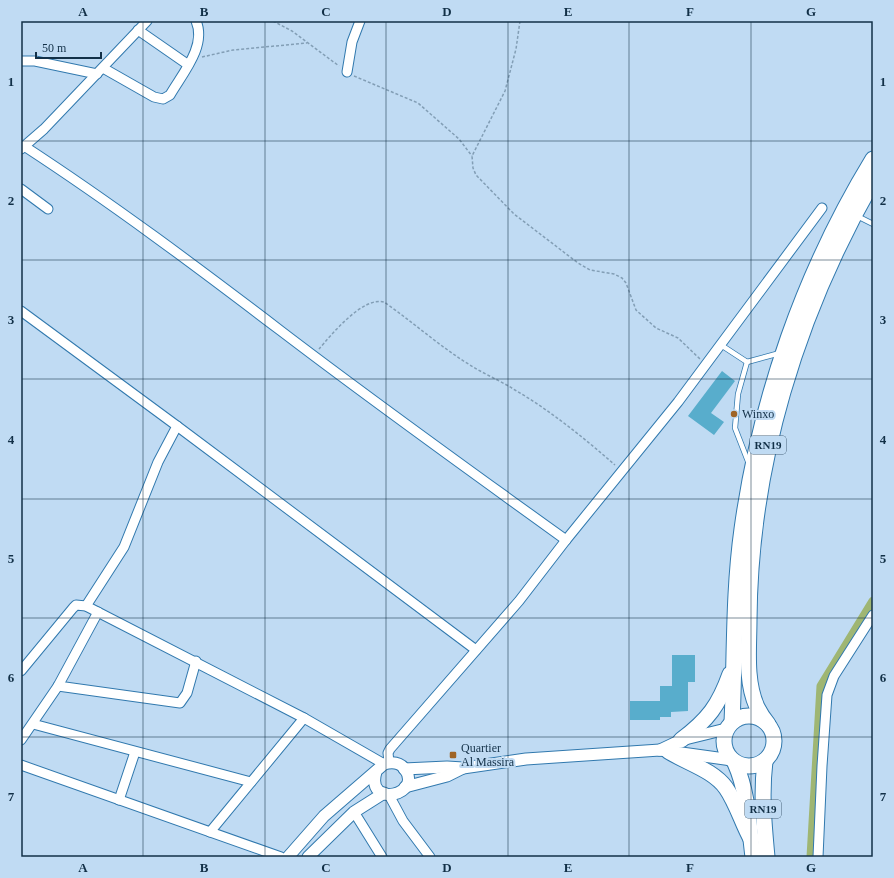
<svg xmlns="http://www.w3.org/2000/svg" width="894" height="878" font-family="'Times New Roman',serif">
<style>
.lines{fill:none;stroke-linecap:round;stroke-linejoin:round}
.canal{stroke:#9fb673;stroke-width:9}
.building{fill:#58adcc}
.service-casing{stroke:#3179ae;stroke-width:6}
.minor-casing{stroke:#3179ae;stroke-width:11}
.tertiary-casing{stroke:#3179ae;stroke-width:13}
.trunk-casing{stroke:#3179ae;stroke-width:17}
.path{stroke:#829eb5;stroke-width:1.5;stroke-dasharray:3 2;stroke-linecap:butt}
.service{stroke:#fff;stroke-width:4.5}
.minor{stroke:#fff;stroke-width:9}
.tertiary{stroke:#fff;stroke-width:11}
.trunk{stroke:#fff;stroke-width:15}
.grid{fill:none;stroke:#123047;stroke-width:1;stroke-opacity:0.55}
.poi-dot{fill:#9f6425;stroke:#c0dbf3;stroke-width:1.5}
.labels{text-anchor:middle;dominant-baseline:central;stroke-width:4;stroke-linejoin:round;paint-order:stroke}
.shield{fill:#c0dbf3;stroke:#46637b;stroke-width:1}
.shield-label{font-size:11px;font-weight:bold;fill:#123047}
.poi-label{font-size:12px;fill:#123047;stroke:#c0dbf3;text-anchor:start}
.neatline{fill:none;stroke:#123047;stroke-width:1.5}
.grid-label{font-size:13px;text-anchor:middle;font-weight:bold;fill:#123047}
</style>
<rect width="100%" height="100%" fill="#c0dbf3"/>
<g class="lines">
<path class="canal" d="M811,857L821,686L873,601"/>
</g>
<g class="building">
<path d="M722,371L735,381L711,413L724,422L714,435L688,416Z"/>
<path d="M672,655H695V682H688V711L671,712V717H660V720H630V701H660V686H672Z"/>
</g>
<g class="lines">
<g class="service-casing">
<g id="service">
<path d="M857,216L873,224"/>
<path d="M721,345L747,362"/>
<path d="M747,362L738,394L735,428L749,464"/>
<path d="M747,362L780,353"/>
</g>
</g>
<g class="minor-casing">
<g id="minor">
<path d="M138,30L187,64"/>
<path d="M21,61H35L97,74"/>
<path d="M103,68L154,97L163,99L170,95C182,74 207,46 196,21"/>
<path d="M347,72L352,42L360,21"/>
<path d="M24,146C113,204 197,267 281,331C374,402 470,471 566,540"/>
<path d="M21,149L44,129L147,21"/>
<path d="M21,189L48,209"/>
<path d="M21,311L177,426"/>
<path d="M86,606L124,547L158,462L177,426L476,650"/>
<path d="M21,671L73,608L76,605L86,606L304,718L384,764"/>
<path d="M58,686L180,703L187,693L196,661"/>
<path d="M33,724L251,782"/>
<path d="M21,740L58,686L98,612"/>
<path d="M389,762L388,753L390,749L519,601L566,540L678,402L822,208"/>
<path d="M21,765L281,857"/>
<path d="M389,795L403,821L430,857"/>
<path d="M119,800L135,752"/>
<path d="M354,812L382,857"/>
<path d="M210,832L304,718"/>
<path d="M818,857L822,766L827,695L834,676L873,615"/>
</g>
</g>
<g class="tertiary-casing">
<g id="tertiary">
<path d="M660,750L681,740L726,729"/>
<path d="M404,769L447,767L463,768L526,759L660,750L732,760"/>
<path d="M405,787L447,776L463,768"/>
<path d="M288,857L324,816L384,764C391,762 399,762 404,768C425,795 365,809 376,772"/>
<path d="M308,857L354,812L384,793"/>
</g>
</g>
<g class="trunk-casing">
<g id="trunk">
<circle cx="749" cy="741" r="25"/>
<path d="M732,722C735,658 733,593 742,529C760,399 804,272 873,159"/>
<path d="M768,724C764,719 760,713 757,707C745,681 749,647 749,620C750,465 797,314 873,181"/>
<path d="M681,740C708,720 719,705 730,674"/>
<path d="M668,751C687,763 713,770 726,788C737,804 742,823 751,839"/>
<path d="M765,761C761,794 764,825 767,857"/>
<path d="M735,763C748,792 749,826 753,857"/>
</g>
</g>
<g class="path">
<path d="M273,21L292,31L339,66"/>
<path d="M520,21L516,49L505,91L472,156L473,168L476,175L514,214L578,263L590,270L614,274L622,278L626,283L636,310L656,328L678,338L700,359"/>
<path d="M202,57L233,50L307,43"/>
<path d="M354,76L418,103L459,139L472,156"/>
<path d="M319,349C331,335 363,296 384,302C413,322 439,346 470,365C484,374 501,381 515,390C551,411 584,438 615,465"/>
</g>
<use href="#service" class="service"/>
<use href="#minor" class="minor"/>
<use href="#tertiary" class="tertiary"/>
<use href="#trunk" class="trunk"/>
</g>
<path class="grid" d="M143,21V857M265,21V857M386,21V857M508,21V857M629,21V857M751,21V857M21,141H873M21,260H873M21,379H873M21,499H873M21,618H873M21,737H873"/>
<g class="poi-dot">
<circle cx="734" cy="414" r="4"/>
<rect x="449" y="751" width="8" height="8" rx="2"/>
</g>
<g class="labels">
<g class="shield">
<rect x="750" y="436" width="36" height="18" rx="3"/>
<rect x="745" y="800" width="36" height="18" rx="3"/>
</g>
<g class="shield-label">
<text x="768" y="445">RN19</text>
<text x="763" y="809">RN19</text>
</g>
<g class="poi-label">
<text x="742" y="414">Winxo</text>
<text x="461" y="748">Quartier<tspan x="461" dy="14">Al Massira</tspan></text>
</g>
</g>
<rect width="894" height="878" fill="none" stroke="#c0dbf3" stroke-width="44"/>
<path d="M36 52v6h65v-6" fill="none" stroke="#123047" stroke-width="2"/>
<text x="42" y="52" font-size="12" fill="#123047" stroke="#c0dbf3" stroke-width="3" paint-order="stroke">50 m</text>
<rect x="22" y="22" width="850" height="834" class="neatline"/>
<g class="grid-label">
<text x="83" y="16">A</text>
<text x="204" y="16">B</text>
<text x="326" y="16">C</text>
<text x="447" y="16">D</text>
<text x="568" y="16">E</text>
<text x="690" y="16">F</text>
<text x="811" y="16">G</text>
<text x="11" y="86">1</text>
<text x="883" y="86">1</text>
<text x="11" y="205">2</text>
<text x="883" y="205">2</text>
<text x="11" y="324">3</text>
<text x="883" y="324">3</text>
<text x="11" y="444">4</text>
<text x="883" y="444">4</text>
<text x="11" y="563">5</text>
<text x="883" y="563">5</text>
<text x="11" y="682">6</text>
<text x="883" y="682">6</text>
<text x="11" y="801">7</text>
<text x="883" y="801">7</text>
<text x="83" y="872">A</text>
<text x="204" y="872">B</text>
<text x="326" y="872">C</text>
<text x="447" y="872">D</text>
<text x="568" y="872">E</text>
<text x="690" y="872">F</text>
<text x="811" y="872">G</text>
</g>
</svg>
